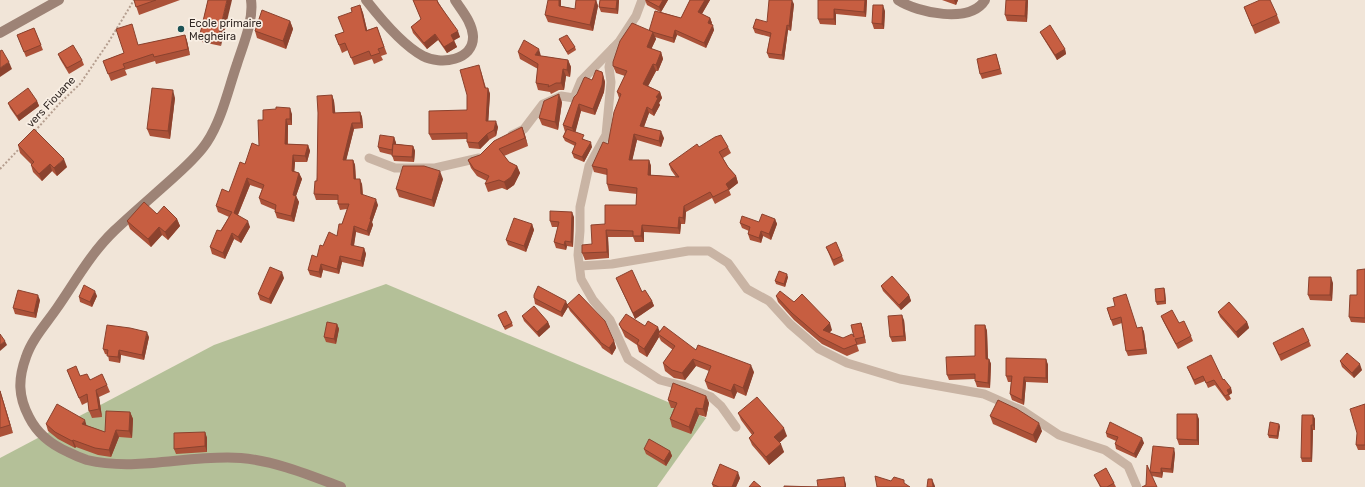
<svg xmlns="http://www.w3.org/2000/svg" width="1365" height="487" font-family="Rubik,sans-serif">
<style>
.green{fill:#b4c098}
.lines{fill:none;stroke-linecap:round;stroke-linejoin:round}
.path{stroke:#b59e8f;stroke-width:2;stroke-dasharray:2 2;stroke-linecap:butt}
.street{stroke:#c9b4a4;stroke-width:9}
.secondary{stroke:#9d8376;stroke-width:10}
.wall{fill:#ab5138}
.shaded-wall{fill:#8b422e}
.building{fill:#c75e41;stroke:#8b422e}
.poi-dot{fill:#1c5356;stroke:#f9efe4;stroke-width:1.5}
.labels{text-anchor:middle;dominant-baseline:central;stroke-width:3.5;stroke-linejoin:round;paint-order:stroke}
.poi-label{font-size:11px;fill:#342a26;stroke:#f9efe4;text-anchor:start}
.street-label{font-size:11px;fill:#342a26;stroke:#f9efe4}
</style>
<rect width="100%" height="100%" fill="#f1e5d8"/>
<path class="green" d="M386,284L706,418L657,487H0V458L214,345Z"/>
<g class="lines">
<g class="path">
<path d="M35,131L61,102L80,84L108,43L134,0"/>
<path d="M0,169L20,148"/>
</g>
<g class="street">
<path d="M613,48L609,67L611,82L606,135L589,166L580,207V231L578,255L581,279L593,300L610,320L628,359L660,380L683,386L711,397L721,406L736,427"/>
<path d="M512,135L524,129L543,104L561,96L574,98L581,81L619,42L636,16L642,0"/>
<path d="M369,158L395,168H435L479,158"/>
<path d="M580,266L612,264L688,251H709L728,263L747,289L769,301L790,324L819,349L847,363L900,379L984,394L1023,411L1059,435L1105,450L1128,466L1137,487"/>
</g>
<g class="secondary">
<path d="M251,0C254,20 243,45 237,64C228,90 222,119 207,142C198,156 185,167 173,178C153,196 133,213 114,231C91,253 75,282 57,308C46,324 32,339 26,357C18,379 18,396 29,417C37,433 52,445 68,452C74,455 81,458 87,460C138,472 190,454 241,458C275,461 309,475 341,487"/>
<path d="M366,0C380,18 402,45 423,56C440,65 474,61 473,36C472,22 462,11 455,0"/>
<path d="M898,0C918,13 970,24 985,0"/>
<path d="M0,33L59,0"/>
</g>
</g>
<g class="wall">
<path d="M134,0H180L139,15Z"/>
<path d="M208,0L221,46L202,42L200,34Z"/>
<path d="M413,0H437L460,37L454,40L457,47L447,53L438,40L427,49L413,33L411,27L421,19Z"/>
<path d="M561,0V6L575,9L596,0L598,6L593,31L548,22L545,15Z"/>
<path d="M600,0H619L618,14L601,12L599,7Z"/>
<path d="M645,0H668L661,12L681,18L690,0H710L702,14L710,18L712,23L711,24L714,30L706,48L677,35L674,43L655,37L656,39L651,49L661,52L663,59L658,71H656L648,86L660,92L662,98L659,103L660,105L654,116L649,113L644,127L664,138L661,147L637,140L632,160H649L651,166V175L676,177L671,170L669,164L699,147H728L731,153L723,158L728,167L736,176L738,183L729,190L731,195L715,204L712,198L686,212L685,224H681L680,234L644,232V242H635L633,237H608L609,258L585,260L582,253L592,244L605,224L636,205L637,194L609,191L607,184V175L594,172L592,166L608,144L619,98L617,92L625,76L616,73L613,66L649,31L660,12L647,5Z"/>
<path d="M818,0H867L866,17L836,14V25L820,24L818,19Z"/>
<path d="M942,0H958L956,5Z"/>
<path d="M1028,0L1027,22L1007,21L1005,15Z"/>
<path d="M794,4L791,31L788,30L784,60L769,58L767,53L770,37L755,33L753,28L767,22Z"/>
<path d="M360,5L363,13L367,30L377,27L387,54L381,56L383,60L374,64L372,59L354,65L348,50L342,53L335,35L344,32L352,12Z"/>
<path d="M1244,7L1277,15L1280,23L1255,34Z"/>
<path d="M885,11L884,29H874L872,23Z"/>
<path d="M290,21L293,29L286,49L257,38L255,31Z"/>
<path d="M34,28L43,50L26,57L17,35Z"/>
<path d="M1040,32L1065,49L1066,54L1057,60L1042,36Z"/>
<path d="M185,35L187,41L190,55L156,64L155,61L125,70L127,75L111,81L103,61L124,53L139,45Z"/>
<path d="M559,39L575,47L576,50L568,55Z"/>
<path d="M518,52L541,56L568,60L571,67L570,77L566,76L564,90H559L551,94L550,92L538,90L536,83L538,69L520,59Z"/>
<path d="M58,54L82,60L84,65L69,74L60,59Z"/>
<path d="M996,54L1002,74L982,79L980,74Z"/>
<path d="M481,71L486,88H488L490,94L488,121L498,127L496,136L489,140L480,149L469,148L467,142V139L432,140L429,134L467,110Z"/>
<path d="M602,72L605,82L604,92L595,115L581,111L575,132L585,140L592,147L584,162L574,158L572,153L575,146L565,141L563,137L565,132L563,125L577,94L592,80Z"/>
<path d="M332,95L334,101L335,113L360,112L362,117L363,128L354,129L346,160H353L355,165L356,179L362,184L363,195L378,205L372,222L373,225L369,236L356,232L354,246L364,248L366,254L363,267L342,262L339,274L323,270L321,278L310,275L308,270L317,257L323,246L337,236L342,224L347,209L340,210L338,204V200H316L314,194Z"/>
<path d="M175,98L170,139L150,136L147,129Z"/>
<path d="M37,101L39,106L19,121L10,108L8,103Z"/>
<path d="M562,102L558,130L542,125L539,118Z"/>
<path d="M292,114V125H288V144L308,145L310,151L307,162H295L294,171L299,173L302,179L296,196L299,202L294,222L277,218L275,212V210L261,204L259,198L262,189L250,185L238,215L250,227L241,243L234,239L225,259L212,254L210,247L229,217L218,212L216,206L229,192L245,164L259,146L263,120Z"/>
<path d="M522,127L525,135L528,146L504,156L509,162L517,166L520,173L514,185L507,190L502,188L488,192L485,184L487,181L477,176L471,168L468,160L480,155Z"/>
<path d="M394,137L396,143V144L413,146L415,151L414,162L394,161L392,155L380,152L378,147Z"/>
<path d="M18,145L67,167L57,176L52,171L42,181L33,172L31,165V164L20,153Z"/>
<path d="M443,179L434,207L399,197L396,189Z"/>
<path d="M157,214L177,219L180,226L168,240L162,235L151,247L130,229L127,221Z"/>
<path d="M574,217L573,247L567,246L566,250L556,248L554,242L558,227H552L550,221Z"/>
<path d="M775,219L777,224L771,240L763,236L761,243L750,240L748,234L749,231L742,228L740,223L759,222Z"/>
<path d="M532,224L534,230L526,252L508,245L506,240Z"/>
<path d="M826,247L842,256L844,261L834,266Z"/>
<path d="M1365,269V323L1351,322L1349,317L1357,295Z"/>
<path d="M788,277L785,287L776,284L775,281Z"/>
<path d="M284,278L271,304L260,300L258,294Z"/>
<path d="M616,278L652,301L654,306L635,319Z"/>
<path d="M1333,283L1332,301L1310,300L1308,295Z"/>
<path d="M881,286L909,295L911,301L901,310L883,291Z"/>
<path d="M1164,288L1165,291L1166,304L1157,305L1156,302Z"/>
<path d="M97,296L92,307L80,302L79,297Z"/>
<path d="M776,296L832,330L829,333L843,338L854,337L861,323L863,329L866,343L857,345L859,351L847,356L822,344L794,320L778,302Z"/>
<path d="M534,298L568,304L614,341L616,348L612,355L602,348L601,346L570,311L568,307L562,317L535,304Z"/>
<path d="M40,300L36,318L15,314L13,308Z"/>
<path d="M1107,308L1137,328L1142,327L1144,332L1147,354L1128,356L1126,351L1122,323L1113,326Z"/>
<path d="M1218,312L1247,322L1249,328L1238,338L1220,317Z"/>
<path d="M498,315L512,323L513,326L505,330Z"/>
<path d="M522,316L548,322L550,327L539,337L524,321Z"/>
<path d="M1161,316L1179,323L1191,336L1193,341L1178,349L1163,321Z"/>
<path d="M904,320L906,341L892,342L890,337Z"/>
<path d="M337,324L339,329L336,344L326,342L324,337Z"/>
<path d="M619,324L645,326L660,331L696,350L754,372L746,396L737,392L734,399L708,389L705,381L709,371L696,366L685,380L674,378L665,371L663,363L673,350L661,341L659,337L647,357L639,352L637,345L625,337Z"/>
<path d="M985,325L987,331L988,359H989L991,364L990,388L977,387L975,381V379L949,380L947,375L975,356Z"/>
<path d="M149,337L144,360L121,355L120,363L109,361L108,355L105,354L103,349Z"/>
<path d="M1309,341L1311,346L1281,361L1273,343Z"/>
<path d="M1046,359L1048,365V383L1026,382L1024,405L1012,400L1010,394L1011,382H1008L1006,376Z"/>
<path d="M1340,361L1362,370L1354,378L1342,367Z"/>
<path d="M1187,367L1223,380L1231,388L1232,393L1229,395L1231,399L1227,401L1215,385L1208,388L1205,381L1195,385Z"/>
<path d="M67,370L80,376L107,385L110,392L99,397L102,417L92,418L89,411L88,402L82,405Z"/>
<path d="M0,390L13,433L0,437Z"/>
<path d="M706,396L709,403L706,417L699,415L691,434L672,427L670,419L674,408H671L668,400Z"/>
<path d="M1365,404V450H1358L1356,445Z"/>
<path d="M130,412L133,419L132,438L119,437L111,457L98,455L76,447L75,448L58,439L48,431L46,424L86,425L105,432Z"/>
<path d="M738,413L787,436L779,443L784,452L769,465L752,445L749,438L752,435L741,420Z"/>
<path d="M1313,415L1315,419V430H1313L1312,462H1302L1301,458Z"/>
<path d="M990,416L1042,431L1036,443L993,424Z"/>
<path d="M1199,419V445H1179L1177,439Z"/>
<path d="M1280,426L1278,439L1269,438L1268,435Z"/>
<path d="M205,432L207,438V452L176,454L174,449Z"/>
<path d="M1106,433L1144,443L1136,458L1116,449L1115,444L1116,441L1107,437Z"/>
<path d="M644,449L670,451L672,456L666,466L646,454Z"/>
<path d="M1175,453L1173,473L1163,472L1162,478L1152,476L1150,472Z"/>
<path d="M1094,475L1114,483L1116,487H1100Z"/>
<path d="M740,478L736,487H713L712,484Z"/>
</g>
<g class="shaded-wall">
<path d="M227,0H232L221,46L218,38Z"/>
<path d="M559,0H561V12L559,6Z"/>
<path d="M596,0L598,6L593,31L590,25Z"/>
<path d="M617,0H619L618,14L616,9Z"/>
<path d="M663,0H668L661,12L659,7Z"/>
<path d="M705,0H710L700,17L698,12Z"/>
<path d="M792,0L794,4L791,31L789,26Z"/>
<path d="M865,0H867L866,17L864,12Z"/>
<path d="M954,0H958L956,5Z"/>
<path d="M1026,0H1028L1027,22L1025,16Z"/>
<path d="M360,5L363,13L369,38L366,31Z"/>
<path d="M883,5L885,11L884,29L882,24Z"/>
<path d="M834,9L836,14V25L834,19Z"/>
<path d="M710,18L712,23L710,28L708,23Z"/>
<path d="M290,21L293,29L286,49L283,41Z"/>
<path d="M713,25L714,30L706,48L704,43Z"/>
<path d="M787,25L788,30L784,60L782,55Z"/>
<path d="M675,30L677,35L674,43L673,38Z"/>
<path d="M458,31L460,37L453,41L451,35Z"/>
<path d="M653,32L656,39L649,54L647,47Z"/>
<path d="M435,34L438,40L427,49L424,43Z"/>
<path d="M185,35L187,41L190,55L188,49Z"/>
<path d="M454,41L457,47L447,53L444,47Z"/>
<path d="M539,49L541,56L535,55Z"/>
<path d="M1065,49L1066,54L1057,60L1055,55Z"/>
<path d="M661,52L663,59L658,71L656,65Z"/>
<path d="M568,60L571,67L570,77L567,70Z"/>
<path d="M9,62L12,69L0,77V68Z"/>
<path d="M653,64L656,71L646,90L643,84Z"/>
<path d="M563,69L566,76L564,90L561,83Z"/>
<path d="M602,72L605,82L604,92L595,115L593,109Z"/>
<path d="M488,88L490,94L488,127L486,121Z"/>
<path d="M173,90L175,98L170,139L168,131Z"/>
<path d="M660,92L662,98L659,103L660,105L654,116L652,110L656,97Z"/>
<path d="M559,94L562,102L558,130L555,122Z"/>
<path d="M332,95L334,101L336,119L333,113Z"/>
<path d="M37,101L39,106L19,121L17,116Z"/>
<path d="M579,104L581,111L575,134L572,128Z"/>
<path d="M647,107L649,113L642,132L640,126Z"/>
<path d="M290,108L292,114V125L290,119Z"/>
<path d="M360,112L362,117L363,128L361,123Z"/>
<path d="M286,119L288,125L287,150L285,144Z"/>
<path d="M496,121L498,127L496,136L494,130Z"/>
<path d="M352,123L354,129L345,165L343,160Z"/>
<path d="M522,127L525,135L528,146L525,138Z"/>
<path d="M661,131L664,138L661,147L659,141Z"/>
<path d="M487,134L489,140L480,149L478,143Z"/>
<path d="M634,134L637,140L631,166L629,160Z"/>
<path d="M394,137L396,143L394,155L392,150Z"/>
<path d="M591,142L592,147L584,162L582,157Z"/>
<path d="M308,145L310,151L307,162L305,156Z"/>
<path d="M413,146L415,151L414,162L412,157Z"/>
<path d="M293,155L295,162L294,177L292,171Z"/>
<path d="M64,159L67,167L57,176L54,168Z"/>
<path d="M353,160L355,165L356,185L354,179Z"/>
<path d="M649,160L651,166V182L648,175Z"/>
<path d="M50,164L52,171L42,181L39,174Z"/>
<path d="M517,166L520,173L514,185L507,190L504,182Z"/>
<path d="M440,171L443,179L434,207L432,200Z"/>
<path d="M299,173L302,179L296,196L299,202L294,222L291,216L293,195Z"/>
<path d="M736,176L738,183L729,190L726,184Z"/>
<path d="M247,178L250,185L236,219L234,213Z"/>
<path d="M360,179L362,184L363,200L361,194Z"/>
<path d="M376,199L378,205L372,222L373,225L369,236L367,231L370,219Z"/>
<path d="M684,206L686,212L685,224L683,218Z"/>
<path d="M572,212L574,217L573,247L571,242Z"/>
<path d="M679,217L681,224L680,234L678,228Z"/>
<path d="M177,219L180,226L168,240L165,232Z"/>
<path d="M775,219L777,224L771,240L769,234Z"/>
<path d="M248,221L250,227L241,243L238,237Z"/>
<path d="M532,224L534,230L526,252L524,246Z"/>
<path d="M642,225L644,232V242L641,236Z"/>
<path d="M354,226L356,232L353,250L351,245Z"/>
<path d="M159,227L162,235L151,247L148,239Z"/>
<path d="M606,230L608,237L609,258L607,252Z"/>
<path d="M761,231L763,236L761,243L759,238Z"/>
<path d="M232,233L234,239L225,259L223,253Z"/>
<path d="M565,241L567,246L566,250L564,245Z"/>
<path d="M364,248L366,254L363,267L361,261Z"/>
<path d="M340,256L342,262L339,274L337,269Z"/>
<path d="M321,264L323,270L321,278L319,272Z"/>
<path d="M282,272L284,278L271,304L269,299Z"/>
<path d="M787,274L788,277L785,287L784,284Z"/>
<path d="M1331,277L1333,283L1332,301L1330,295Z"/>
<path d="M1164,288L1165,291L1166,304L1165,301Z"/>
<path d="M95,291L97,296L92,307L90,302Z"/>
<path d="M38,295L40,300L36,318L34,313Z"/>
<path d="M909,295L911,301L901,310L899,305Z"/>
<path d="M566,301L568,306L567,305L568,307L562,317L561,312Z"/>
<path d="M652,301L654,306L635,319L633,313Z"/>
<path d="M902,315L904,320L906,341L904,336Z"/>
<path d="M548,322L550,327L539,337L537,332Z"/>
<path d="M1247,322L1249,328L1238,338L1236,332Z"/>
<path d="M830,323L832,330L825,337L823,330Z"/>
<path d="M861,323L863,329L866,343L864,337Z"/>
<path d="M337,324L339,329L336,344L334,339Z"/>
<path d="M985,325L987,331L988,364L986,359Z"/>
<path d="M658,327L661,335L658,334L659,337L647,357L644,349Z"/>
<path d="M1142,327L1144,332L1147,354L1145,349Z"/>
<path d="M147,332L149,337L144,360L142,355Z"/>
<path d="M5,341L7,345L0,351V345Z"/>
<path d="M614,341L616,348L612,355L609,348Z"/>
<path d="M119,350L121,355L120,363L118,357Z"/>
<path d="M693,359L696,366L685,380L682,373Z"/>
<path d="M989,359L991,364L990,388L988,383Z"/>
<path d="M1046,359L1048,365V383L1046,378Z"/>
<path d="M1360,364L1362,370L1354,378L1352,373Z"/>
<path d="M751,365L754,372L746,396L743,388Z"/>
<path d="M1024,377L1026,382L1024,405L1022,400Z"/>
<path d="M734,384L737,392L734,399L731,391Z"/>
<path d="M1231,388L1232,393L1229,395L1227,390Z"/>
<path d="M0,390L13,433L10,425Z"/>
<path d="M96,390L99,397L102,417L99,409Z"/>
<path d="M706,396L709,403L706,417L703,409Z"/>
<path d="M696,408L699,415L691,434L689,427Z"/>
<path d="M130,412L133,419L132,438L129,431Z"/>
<path d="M1197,414L1199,419V445L1197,440Z"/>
<path d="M1313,415L1315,419V430L1313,425Z"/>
<path d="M85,420L87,427L82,424Z"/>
<path d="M1039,423L1042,431L1036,443L1033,435Z"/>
<path d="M1279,424L1280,426L1278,439L1277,436Z"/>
<path d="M1311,425L1313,430L1312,462L1311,458Z"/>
<path d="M784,428L787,436L777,445L774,437Z"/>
<path d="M116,430L119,437L111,457L109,450Z"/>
<path d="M205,432L207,438V452L205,446Z"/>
<path d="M1142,438L1144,443L1136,458L1134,454Z"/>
<path d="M73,440L76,447L75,448L72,441Z"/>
<path d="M781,444L784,452L769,465L766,457Z"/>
<path d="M1174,448L1175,453L1173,473L1171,469Z"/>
<path d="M670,451L672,456L666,466L664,461Z"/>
<path d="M1161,468L1163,472L1162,478L1161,473Z"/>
<path d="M738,472L740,478L736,487H732Z"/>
<path d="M844,477L846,484V487H845Z"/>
<path d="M932,479L935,486V487H933Z"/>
</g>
<g class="building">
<path d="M134,0H156L136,7Z"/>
<path d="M208,0H227L218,38L200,34Z"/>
<path d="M413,0H437L438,3L458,31L451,35L454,41L444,47L435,34L424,43L411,27L421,19Z"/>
<path d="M548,0H559V6L575,9L576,0H596L590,25L545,15Z"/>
<path d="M600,0H617L616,9L599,7Z"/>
<path d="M646,0H663L659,7Z"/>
<path d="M690,0H705L698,12L710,18L708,23L713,25L704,43L675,30L673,38L649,31L655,11L681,18Z"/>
<path d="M769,0H792L789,26L787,25L782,55L767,53L771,33L753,28L756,19L767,22Z"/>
<path d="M818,0H865L864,12L834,9V19H818Z"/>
<path d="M1006,0H1026L1025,16L1005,15Z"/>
<path d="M1260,0H1270L1277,15L1252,26L1244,7Z"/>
<path d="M360,5L366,31L377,27L384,47L378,49L380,53L371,56L369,51L351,58L345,43L339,45L335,35L344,32L338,17L352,12L351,8Z"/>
<path d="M873,5H883L882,24L872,23Z"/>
<path d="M262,10L290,21L283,41L255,31Z"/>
<path d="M632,23L653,32L647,47L661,52L656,65L653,64L643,84L660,92L656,97L658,98L652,110L647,107L640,126L661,131L659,141L634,134L629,160H649L648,175L679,177L669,164L697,144L699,147L715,137L721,135L728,147L719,152L728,167L736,176L726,184L729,189L713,197L710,192L684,206L683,218L679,217L678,228L642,225L641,236H633V231L606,230L607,252L582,253V245L592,244L591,225L605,224V205H636L637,188L607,184V169L592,166L603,142L608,144L614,112L621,94L617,92L627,71L613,66V62L620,41Z"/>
<path d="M132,24L138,45L185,35L188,49L154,57L153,54L123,64L125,68L108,74L103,61L124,53L116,29Z"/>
<path d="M1050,25L1065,49L1055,55L1040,32Z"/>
<path d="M34,28L41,45L24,52L17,35Z"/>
<path d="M567,35L575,47L567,52L559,39Z"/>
<path d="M524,40L539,49L535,55L568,60L567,70L563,69L561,83H556L548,87L549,85L536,83L538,64L518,52Z"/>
<path d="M73,45L82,60L67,68L58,54Z"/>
<path d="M2,50L9,62L0,68V51Z"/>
<path d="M996,54L1000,69L980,74L977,59Z"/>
<path d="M479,65L485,88H488L486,121H496L494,130L487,134L478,143L467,142V133L429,134V111L467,110V95L460,70Z"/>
<path d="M596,70L602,72L603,76L602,85L593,109L579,104L572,128L563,125L574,97L577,94L584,78L585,77L592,80Z"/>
<path d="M28,88L37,101L17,116L8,103Z"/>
<path d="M152,88L173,90L168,131L147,129Z"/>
<path d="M559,94L555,122L539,118L544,101Z"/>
<path d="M332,95L333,113L360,112L361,123H352L343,160H353L354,179H360L361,194L376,199L370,219H371L367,231L354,226L351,245L364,248L361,261L340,256L337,269L321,264L319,272L308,270L312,255L317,257L320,245L323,246L329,232L337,236L339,224H342L349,204H338V195L314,194L315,181H317L318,113L317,96Z"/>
<path d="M276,107L290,108V119H286L285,144L308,145L305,156L293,155L292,171L299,173L293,195L296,196L291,216L275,212L276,205L259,198L264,185L247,178L234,213L248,221L238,237L232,233L223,253L210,247L217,230L221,231L232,212L216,206L222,189L229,192L240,162L245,164L252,143L259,146L258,120H263V110L276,109Z"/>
<path d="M522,127L525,138L499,149L509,162L517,166L511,177L504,182L499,180L485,184L489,176L474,169L468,160L471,158L480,155L494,141Z"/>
<path d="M34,129L64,159L54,168L50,164L39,174L31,165L34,162L18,145Z"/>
<path d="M567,129L584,135L582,139L591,142L582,157L572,153L576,143L563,137Z"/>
<path d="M380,135L394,137L392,150L378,147Z"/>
<path d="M393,144L413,146L412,157L392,156Z"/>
<path d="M403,166H424L440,171L432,200L396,189Z"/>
<path d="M144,202L157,214L164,206L177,219L165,232L159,227L148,239L127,221Z"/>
<path d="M550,211L572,212L571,242L565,241L564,245L554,242L559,222L550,221Z"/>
<path d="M762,214L775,219L769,234L761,231L759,238L748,234L750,227L740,223L742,216L759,222Z"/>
<path d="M514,218L532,224L524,246L506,240Z"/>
<path d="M836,242L842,256L833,260L826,247Z"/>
<path d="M270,267L282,272L269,299L258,294Z"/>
<path d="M1365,269V318L1349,317L1350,295H1357V270Z"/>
<path d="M632,270L642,292L645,290L652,301L633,313L616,278Z"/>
<path d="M779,271L787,274L784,284L775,281Z"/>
<path d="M892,276L909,295L899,305L881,286Z"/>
<path d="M1309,277H1331L1330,295H1308Z"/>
<path d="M84,285L95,291L90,302L79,297Z"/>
<path d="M538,286L566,301L561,312L534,298V295Z"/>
<path d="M1164,288L1165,301L1156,302L1155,289Z"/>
<path d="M18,290L38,295L34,313L13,308Z"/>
<path d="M780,291L794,302L802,294L830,323L823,330L843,338L852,334L854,337L851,325L861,323L864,337L855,339L857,344L844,349L820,337L792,313L776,296Z"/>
<path d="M579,294L605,321L614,341L609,348L600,342V341L567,305Z"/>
<path d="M1126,294L1137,328L1142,327L1145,349L1126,351L1121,317L1111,320L1107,308L1115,306L1113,298Z"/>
<path d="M1229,302L1247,322L1236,332L1218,312Z"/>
<path d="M534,306L548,322L537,332L522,316Z"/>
<path d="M1172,310L1179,323L1184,321L1191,336L1176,344L1161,316Z"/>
<path d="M506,311L512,323L504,327L498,315Z"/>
<path d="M626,314L645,326L648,321L658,327L644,349L637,344L639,340L622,329L619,324Z"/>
<path d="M902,315L904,336L890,337L888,316Z"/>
<path d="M327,322L337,324L334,339L324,337Z"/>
<path d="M107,325L130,328L147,332L142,355L119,350L118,357L107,356L108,350L103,349Z"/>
<path d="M975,325H985L986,359H989L988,383L975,381V374L947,375L946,357L975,356Z"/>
<path d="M664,326L696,350L698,345L751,365L743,388L734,384L731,391L705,381L711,366L693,359L682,373L672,370L663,363L675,346L658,334Z"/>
<path d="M1303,328L1309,341L1279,355L1273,343Z"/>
<path d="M0,334L5,341L0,345Z"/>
<path d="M1347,353L1360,364L1352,373L1340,361Z"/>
<path d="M1211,355L1223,380L1224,379L1231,388L1227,390L1229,394L1225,396L1214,380L1206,383L1203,376L1194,380L1187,367Z"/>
<path d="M1006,358L1046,359V378L1024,377L1022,400L1010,394L1012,376H1006Z"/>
<path d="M76,366L80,376L87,374L90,380L102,374L107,385L96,390L99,409L89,411L87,394L79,398L67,370Z"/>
<path d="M673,383L706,396L703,409L696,408L689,427L670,419L677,403L668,400Z"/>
<path d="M0,391L10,425L0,428Z"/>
<path d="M757,397L784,428L774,437L781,444L766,457L749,438L754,433L738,413Z"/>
<path d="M998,400L1017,409L1039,423L1033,435L990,416Z"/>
<path d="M57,404L85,420L82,424L105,432L106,411L130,412L129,431L116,430L109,450L95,448L73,440L72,441L55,432L46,424Z"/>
<path d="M1365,404V445H1356L1357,433L1350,409Z"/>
<path d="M1177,414H1197V440L1177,439Z"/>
<path d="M1302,415H1313V425H1311V458H1301Z"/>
<path d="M1110,422L1142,438L1134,454L1115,444L1118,437L1106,433Z"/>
<path d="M1270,422L1279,424L1277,436L1268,435Z"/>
<path d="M205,432V446L174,449V433Z"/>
<path d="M649,439L670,451L664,461L644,449Z"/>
<path d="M1153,446L1174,448L1171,469L1161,468V473L1150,472Z"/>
<path d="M720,464L738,472L732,487H719L712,484Z"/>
<path d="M1147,465L1157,487H1142L1146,485Z"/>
<path d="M1106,468L1114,483L1107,487H1101L1094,475Z"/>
<path d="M875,476L891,481L894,477L904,480V483L910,487H877Z"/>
<path d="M844,477L845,487H784V486L818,487L817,480Z"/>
<path d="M928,479H932L933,487H927Z"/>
<path d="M754,481L761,487H749Z"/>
</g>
<circle class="poi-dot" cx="181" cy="29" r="4"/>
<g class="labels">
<g class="poi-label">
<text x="189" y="23">Ecole primaire<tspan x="189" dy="13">Megheira</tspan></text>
</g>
<g class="street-label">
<text transform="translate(51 102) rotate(-47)">vers Fiouane</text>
</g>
</g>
</svg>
